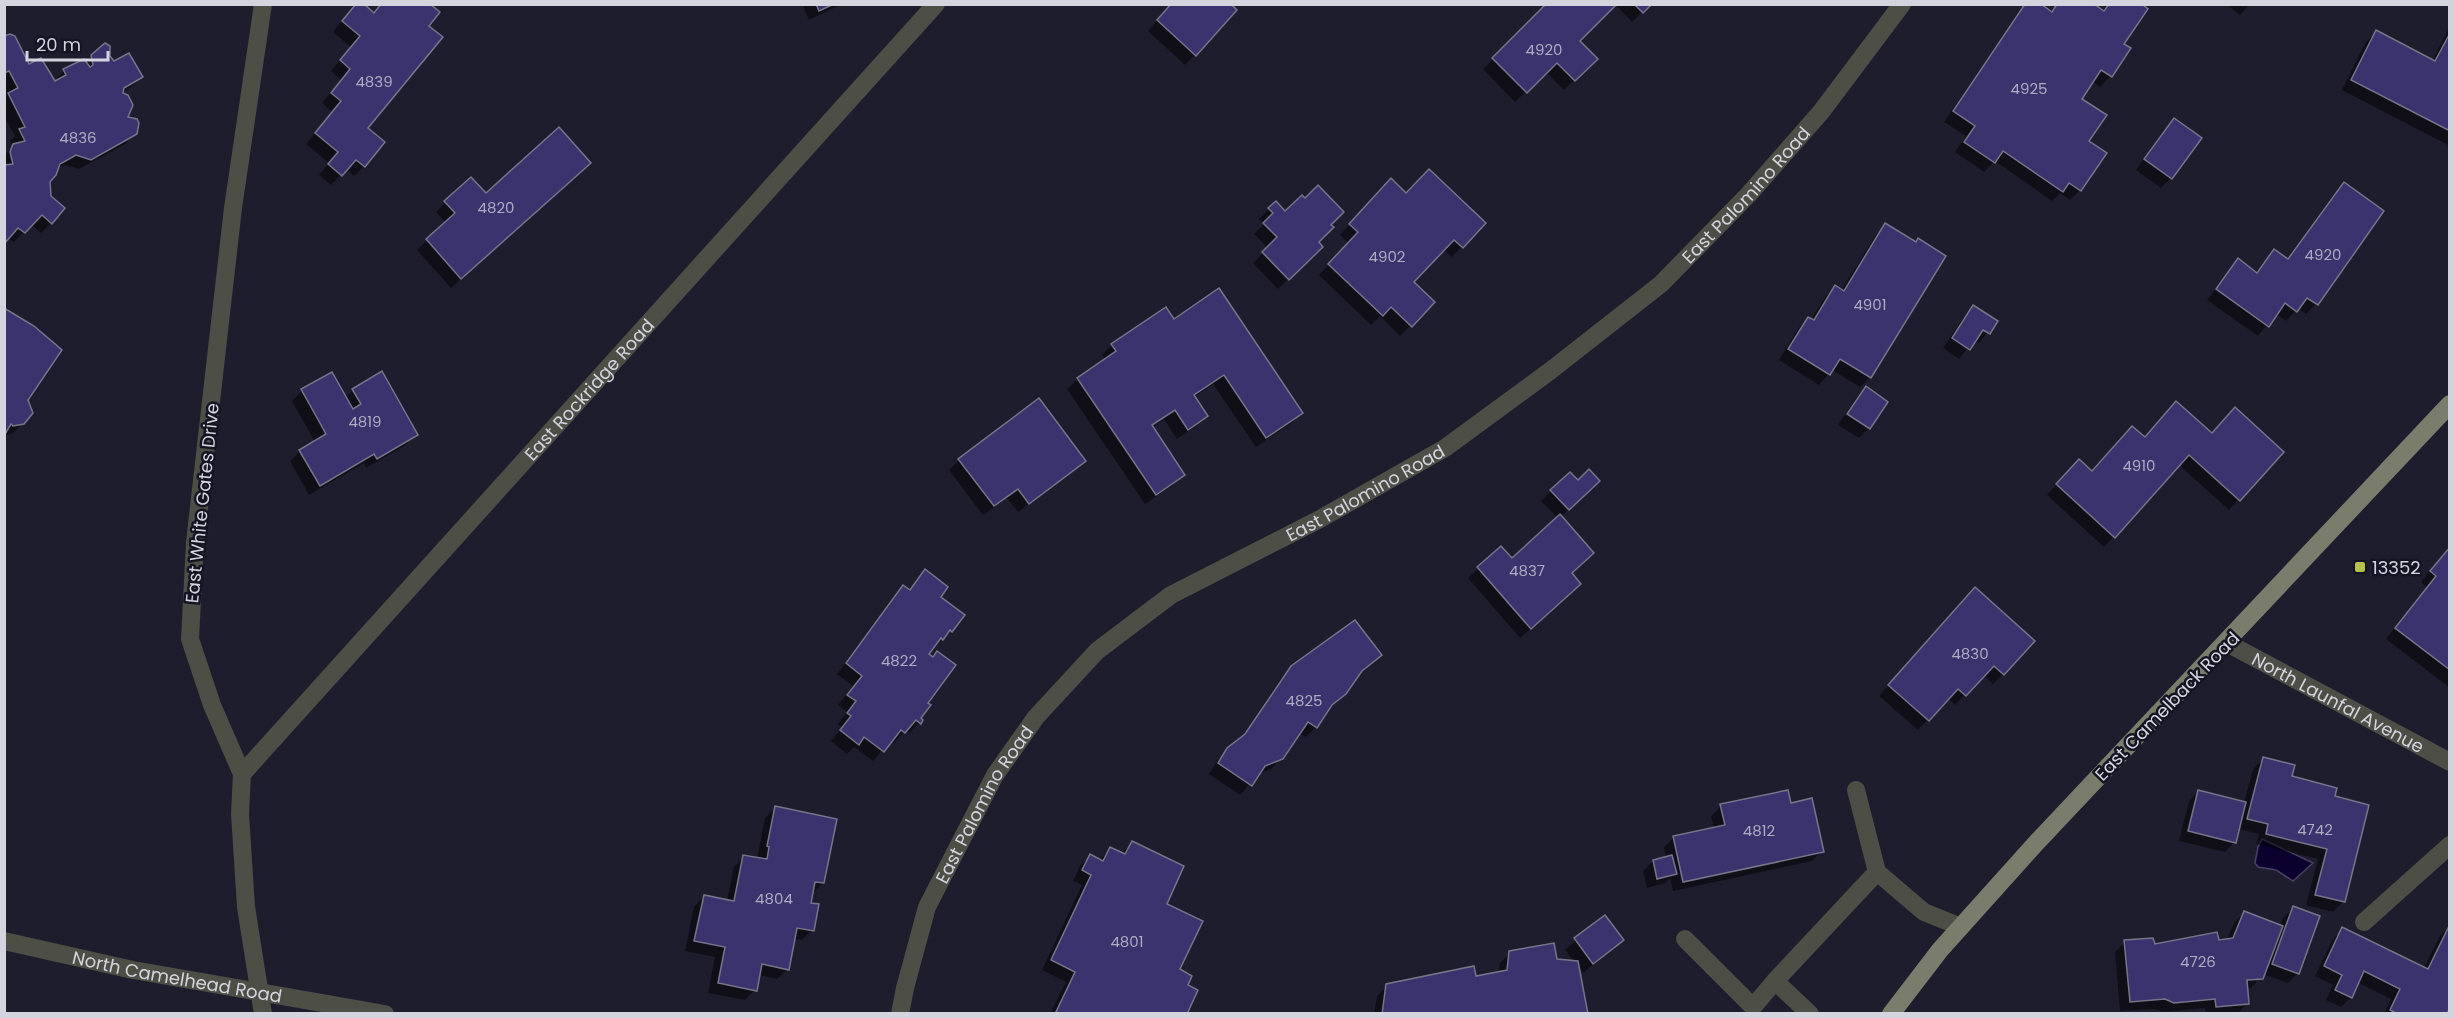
<svg xmlns="http://www.w3.org/2000/svg" width="2454" height="1018" font-family="Poppins,sans-serif">
<style>
.water{fill:#0c002f;stroke:#484064;stroke-width:1.5}
.shadow{fill:#0007}
.building{fill:#3b336d;stroke:#767589;stroke-width:1.5}
.lines{fill:none;stroke-linecap:round;stroke-linejoin:round}
.minor{stroke:#4d4e46;stroke-width:18}
.major{stroke:#7a7d6c;stroke-width:18}
.poi-dot{fill:#b5c24a;stroke:#151423;stroke-width:2}
.labels{text-anchor:middle;dominant-baseline:central;stroke-width:5;stroke-linejoin:round;paint-order:stroke}
.number-label{font-size:15px;fill:#aeacc2}
.street-label{font-size:18px;fill:#d4d4df;stroke:#151423}
.poi-label{font-size:18px;fill:#d4d4df;stroke:#151423;text-anchor:start}
</style>
<rect width="100%" height="100%" fill="#1e1d2d"/>
<path class="water" d="M2262,839L2313,863L2293,881L2276,870L2258,867L2255,863L2258,847Z"/>
<g class="shadow">
<path d="M381,4H428L427,26L366,128L364,166L354,176L346,169L331,185L319,175L329,163L306,144L332,112L322,103L341,80L331,71L351,47L333,32L349,12L373,14Z"/>
<path d="M802,4H842L809,20Z"/>
<path d="M1171,4L1195,55L1185,65L1148,31Z"/>
<path d="M1548,4L1595,59L1564,90L1546,72L1515,102L1483,69Z"/>
<path d="M1615,4H1650L1632,22Z"/>
<path d="M2024,4H2039L2050,12L2057,4L2102,12L2107,4H2139L2122,44L2129,49L2110,76L2100,87L2092,81L2080,99L2087,141L2104,153L2080,190L2070,200L2060,193L2052,201L1995,161L1984,172L1955,152L1966,136L1944,122Z"/>
<path d="M2226,4H2250L2240,15Z"/>
<path d="M2450,26V146L2342,90L2366,42L2377,32L2432,61Z"/>
<path d="M4,37L29,66L53,82L64,71L85,63L92,56L109,57L113,63L141,77L131,87L119,94L126,118L136,133L125,144L79,169L65,165L56,169L49,181L51,223L41,233L31,224L14,242L8,238L4,242V155L13,147L10,141L15,136L4,117V99L7,96L4,92Z"/>
<path d="M2174,120L2171,178L2161,188L2136,170L2164,130Z"/>
<path d="M579,173L451,288L417,250L446,223L436,212L446,202Z"/>
<path d="M2344,184L2382,211L2316,304L2306,314L2298,308L2286,321L2276,314L2258,336L2207,300L2238,260L2255,273L2274,251L2286,260L2334,194Z"/>
<path d="M1381,190L1484,223L1452,257L1443,249L1412,282L1433,302L1400,336L1380,316L1371,325L1319,275L1349,243L1340,235Z"/>
<path d="M1276,203L1285,213L1329,225L1317,242L1321,247L1278,289L1253,263L1268,248L1254,234L1264,224L1259,219Z"/>
<path d="M1886,225L1870,377L1860,387L1832,370L1819,385L1779,360L1798,329L1808,318L1811,320L1825,297L1835,287L1841,291L1876,235Z"/>
<path d="M1974,307L1996,321L1979,343L1974,340L1959,359L1943,348L1964,317Z"/>
<path d="M4,309L27,400L23,423L12,434L4,435Z"/>
<path d="M1173,321L1301,413L1291,423L1256,447L1213,384L1194,397L1206,416L1196,426L1177,439L1164,419L1152,428L1184,475L1173,485L1145,504L1067,389L1078,379L1106,360L1102,355L1112,345Z"/>
<path d="M1866,388L1886,402L1869,428L1859,438L1838,425L1856,398Z"/>
<path d="M353,390L416,434L406,445L366,468L364,463L309,495L290,461L300,451L315,442L292,401L302,391L345,398Z"/>
<path d="M2211,434L2282,452L2229,510L2178,464L2104,547L2047,495L2069,471L2091,472L2144,438Z"/>
<path d="M959,460L1084,461L1018,512L1007,498L983,515L949,470Z"/>
<path d="M1551,491H1588L1560,517L1570,573L1569,594L1520,638L1468,578L1501,548L1511,560L1558,518L1541,501Z"/>
<path d="M2450,546V688L2386,639L2427,587L2421,582Z"/>
<path d="M925,571L938,597L951,631L927,655L926,703L919,723L909,733L906,730L894,743L891,740L873,761L854,747L847,754L831,741L842,727L838,724L847,712L838,705L853,686L837,674L894,597L904,587L908,591Z"/>
<path d="M1965,599L2003,674L1993,684L1983,675L1955,705L1948,698L1918,730L1879,696Z"/>
<path d="M1292,667L1357,675L1345,693L1328,709L1316,727L1306,737L1299,733L1282,758L1271,769L1258,774L1240,795L1209,774L1218,760L1239,742L1281,678Z"/>
<path d="M2263,759L2290,778L2333,797L2343,902L2333,912L2306,905L2318,859L2256,844L2259,834L2238,829L2235,842L2225,852L2179,841L2189,801L2199,791L2244,803L2253,769Z"/>
<path d="M1790,804L1822,851L1812,861L1673,891L1670,878L1665,883L1647,888L1643,871L1653,861L1666,858L1664,847L1674,837L1714,828L1711,816L1721,806Z"/>
<path d="M775,808L823,883L813,893L810,904L812,930L802,940L793,939L788,969L777,979L758,975L755,990L745,1000L708,993L715,957L685,951L694,907L704,896L727,901L734,867L744,857L757,859L765,818Z"/>
<path d="M1132,843L1165,905L1185,1014H1050L1066,982L1042,970L1082,885L1073,881L1080,866L1090,856L1099,861L1110,849L1121,854Z"/>
<path d="M2293,908L2298,973L2288,983L2263,974L2251,988L2246,989L2247,1004L2237,1014H2206L2205,1008L2163,1012L2154,1009L2120,1011L2115,952L2125,942L2153,946L2227,940L2234,923L2244,913L2280,927L2283,918Z"/>
<path d="M1604,917L1622,940L1583,973L1577,966L1586,1014H1374L1377,996L1387,986L1475,978L1498,973L1500,963L1510,953L1575,963L1565,950Z"/>
<path d="M2450,926V1014H2384L2391,999L2357,982L2351,997L2341,1007L2326,1000L2333,985L2315,976L2333,939L2343,929L2424,968L2440,936Z"/>
</g>
<g class="building">
<path d="M356,4H364L374,13L381,4H430L440,12L429,26L443,37L368,128L385,142L365,167L356,160L342,176L328,164L338,152L315,133L341,101L331,93L350,69L340,60L360,36L342,21Z"/>
<path d="M816,4H834L819,11Z"/>
<path d="M1171,4H1231L1237,10L1196,56L1157,20Z"/>
<path d="M1546,4H1617L1580,41L1598,59L1575,81L1557,63L1527,93L1492,58Z"/>
<path d="M1634,4H1652L1643,13Z"/>
<path d="M2025,4H2041L2052,12L2057,4H2094L2104,11L2109,4H2142L2148,9L2124,44L2131,48L2112,77L2101,70L2082,99L2107,115L2089,141L2107,153L2081,191L2069,183L2063,192L2003,151L1995,163L1964,142L1975,126L1953,111Z"/>
<path d="M2376,30L2435,61L2450,33V131L2351,80Z"/>
<path d="M10,34L15,36L29,64L41,58L55,81L66,75L63,69L84,59L90,67L93,65L91,55L105,43L110,46V56L114,61L129,53L143,77L124,88L123,93L128,95L133,105L128,117L137,119L139,123L137,134L91,160L76,155L60,164L56,175L50,182L51,196L65,208L52,224L42,215L25,233L18,228L4,244V165L13,164L10,152L13,144L25,141L19,129L25,127L8,93L18,88L9,71L4,73V36Z"/>
<path d="M2174,118L2202,138L2172,179L2144,159Z"/>
<path d="M559,127L591,163L461,279L426,239L455,213L444,201L471,177L486,193Z"/>
<path d="M1429,169L1486,223L1463,248L1454,240L1414,282L1435,302L1412,327L1391,307L1383,316L1328,264L1358,232L1349,224L1391,178L1406,193Z"/>
<path d="M2344,182L2384,211L2318,305L2307,298L2297,312L2285,303L2269,327L2216,289L2238,258L2257,273L2274,249L2288,259Z"/>
<path d="M1318,185L1344,212L1331,225L1334,227L1319,242L1323,247L1289,280L1262,252L1277,237L1263,223L1273,213L1268,208L1276,201L1285,211L1302,195L1305,198Z"/>
<path d="M1885,223L1916,242L1918,238L1946,256L1871,378L1840,359L1830,375L1788,349L1808,317L1814,320L1835,285L1844,291Z"/>
<path d="M1219,288L1303,413L1266,438L1224,375L1194,395L1208,416L1188,430L1175,410L1152,425L1185,475L1156,495L1077,378L1116,351L1111,344L1166,307L1174,319Z"/>
<path d="M1973,305L1998,321L1990,334L1983,330L1970,350L1952,338Z"/>
<path d="M4,308L34,326L62,350L28,400L33,413L24,424L13,426L11,424L4,436Z"/>
<path d="M382,371L418,435L377,459L374,454L320,486L299,450L326,434L301,389L332,372L353,409L361,404L352,389Z"/>
<path d="M1866,386L1888,402L1870,429L1847,414Z"/>
<path d="M1039,398L1086,461L1029,504L1018,489L994,506L958,459Z"/>
<path d="M2176,401L2212,433L2235,407L2284,452L2240,501L2189,455L2115,538L2056,484L2079,459L2092,471L2132,426L2145,437Z"/>
<path d="M1589,469L1600,481L1569,510L1550,490L1570,472L1578,480Z"/>
<path d="M1560,514L1594,553L1572,573L1581,584L1531,629L1477,567L1501,546L1512,558Z"/>
<path d="M2450,547V670L2395,628L2436,576L2430,571Z"/>
<path d="M925,569L948,587L941,597L965,615L952,632L950,630L943,640L941,638L929,654L933,657L937,651L956,665L928,703L931,705L921,718L923,720L921,724L916,720L905,733L901,730L884,752L864,737L859,745L840,730L851,716L847,713L856,701L847,695L862,676L846,663L903,585L910,590Z"/>
<path d="M1975,587L2035,641L2004,675L1994,666L1966,696L1958,689L1929,721L1888,685Z"/>
<path d="M1355,620L1382,655L1362,671L1346,694L1332,705L1317,728L1308,722L1283,759L1265,766L1252,786L1218,763L1227,748L1245,734L1291,666Z"/>
<path d="M2263,757L2295,765L2292,776L2337,788L2335,796L2369,805L2345,902L2315,895L2327,849L2266,834L2268,824L2247,819Z"/>
<path d="M1788,790L1791,803L1812,798L1824,852L1683,882L1673,836L1725,825L1720,804Z"/>
<path d="M2198,790L2246,802L2236,843L2188,831Z"/>
<path d="M775,806L837,819L824,883L815,882L811,903L819,904L814,931L797,928L789,970L762,964L757,991L718,983L725,947L694,941L704,895L734,901L743,855L767,859L769,847L767,846Z"/>
<path d="M1132,841L1184,866L1167,904L1203,921L1180,969L1192,976L1188,985L1198,990L1187,1014H1060L1056,1012L1075,972L1051,960L1091,875L1082,870L1090,854L1103,861L1110,847L1125,854Z"/>
<path d="M1672,855L1677,874L1657,879L1653,860Z"/>
<path d="M2293,906L2320,916L2299,974L2272,964Z"/>
<path d="M2244,911L2283,926L2263,979L2247,980L2249,1004L2216,1007L2215,999L2174,1003L2165,999L2130,1002L2124,940L2153,938L2155,944L2217,932L2219,940L2233,938Z"/>
<path d="M1605,915L1624,940L1593,964L1574,938Z"/>
<path d="M2450,924V1007L2447,1014H2398L2390,1010L2400,989L2364,971L2352,998L2335,990L2342,975L2324,966L2342,927L2428,969Z"/>
<path d="M1554,943L1557,959L1578,961L1588,1014H1382L1386,984L1474,966L1476,976L1507,970L1509,951Z"/>
</g>
<g class="lines">
<g class="minor">
<path d="M263,4L233,208L195,542L190,639L212,705L242,774L240,814L246,907L263,1014"/>
<path id="s1" d="M2227,643L2450,762"/>
<path id="s2" d="M242,774L936,4"/>
<path d="M1856,790L1877,872"/>
<path d="M2364,922L2450,845"/>
<path d="M1685,939L1753,1007L1775,981"/>
<path id="s3" d="M4,941L133,970L385,1014"/>
<path id="s4" d="M900,1014L905,988L927,907L995,775L1036,717L1097,651L1171,595L1320,519L1445,448L1550,371L1661,284L1749,194L1821,112L1902,4"/>
<path d="M1810,1014L1775,981L1877,872L1924,912L1961,927"/>
</g>
<path class="major" d="M1891,1014L1940,950L2037,842L2450,404"/>
</g>
<rect class="poi-dot" x="2354" y="561" width="12" height="12" rx="3"/>
<g class="labels">
<g class="number-label">
<text x="1544" y="49">4920</text>
<text x="374" y="81">4839</text>
<text x="2029" y="88">4925</text>
<text x="78" y="137">4836</text>
<text x="496" y="207">4820</text>
<text x="2323" y="254">4920</text>
<text x="1387" y="256">4902</text>
<text x="1870" y="304">4901</text>
<text x="365" y="421">4819</text>
<text x="2139" y="465">4910</text>
<text x="1527" y="570">4837</text>
<text x="1970" y="653">4830</text>
<text x="899" y="660">4822</text>
<text x="1304" y="700">4825</text>
<text x="2315" y="829">4742</text>
<text x="1759" y="830">4812</text>
<text x="774" y="898">4804</text>
<text x="1127" y="941">4801</text>
<text x="2198" y="961">4726</text>
</g>
<g class="street-label">
<text stroke="none"><textPath href="#s4" startOffset="1218">East Palomino Road</textPath></text>
<text stroke="none"><textPath href="#s2" startOffset="518">East Rockridge Road</textPath></text>
<text stroke="none"><textPath href="#s4" startOffset="732">East Palomino Road</textPath></text>
<text transform="translate(202 503) rotate(-84)">East White Gates Drive</text>
<text stroke="none"><textPath href="#s1" startOffset="126">North Launfal Avenue</textPath></text>
<text transform="translate(2167 706) rotate(-46)">East Camelback Road</text>
<text stroke="none"><textPath href="#s4" startOffset="228">East Palomino Road</textPath></text>
<text stroke="none"><textPath href="#s3" startOffset="177">North Camelhead Road</textPath></text>
</g>
<g class="poi-label">
<text x="2372" y="567">13352</text>
</g>
</g>
<rect width="2454" height="1018" fill="none" stroke="#d4d4df" stroke-width="12"/>
<path d="M27 51v9h81v-9" fill="none" stroke="#d4d4df" stroke-width="3"/>
<text x="36" y="51" font-size="18" fill="#d4d4df" stroke="#151423" stroke-width="4.5" paint-order="stroke">20 m</text>
</svg>
